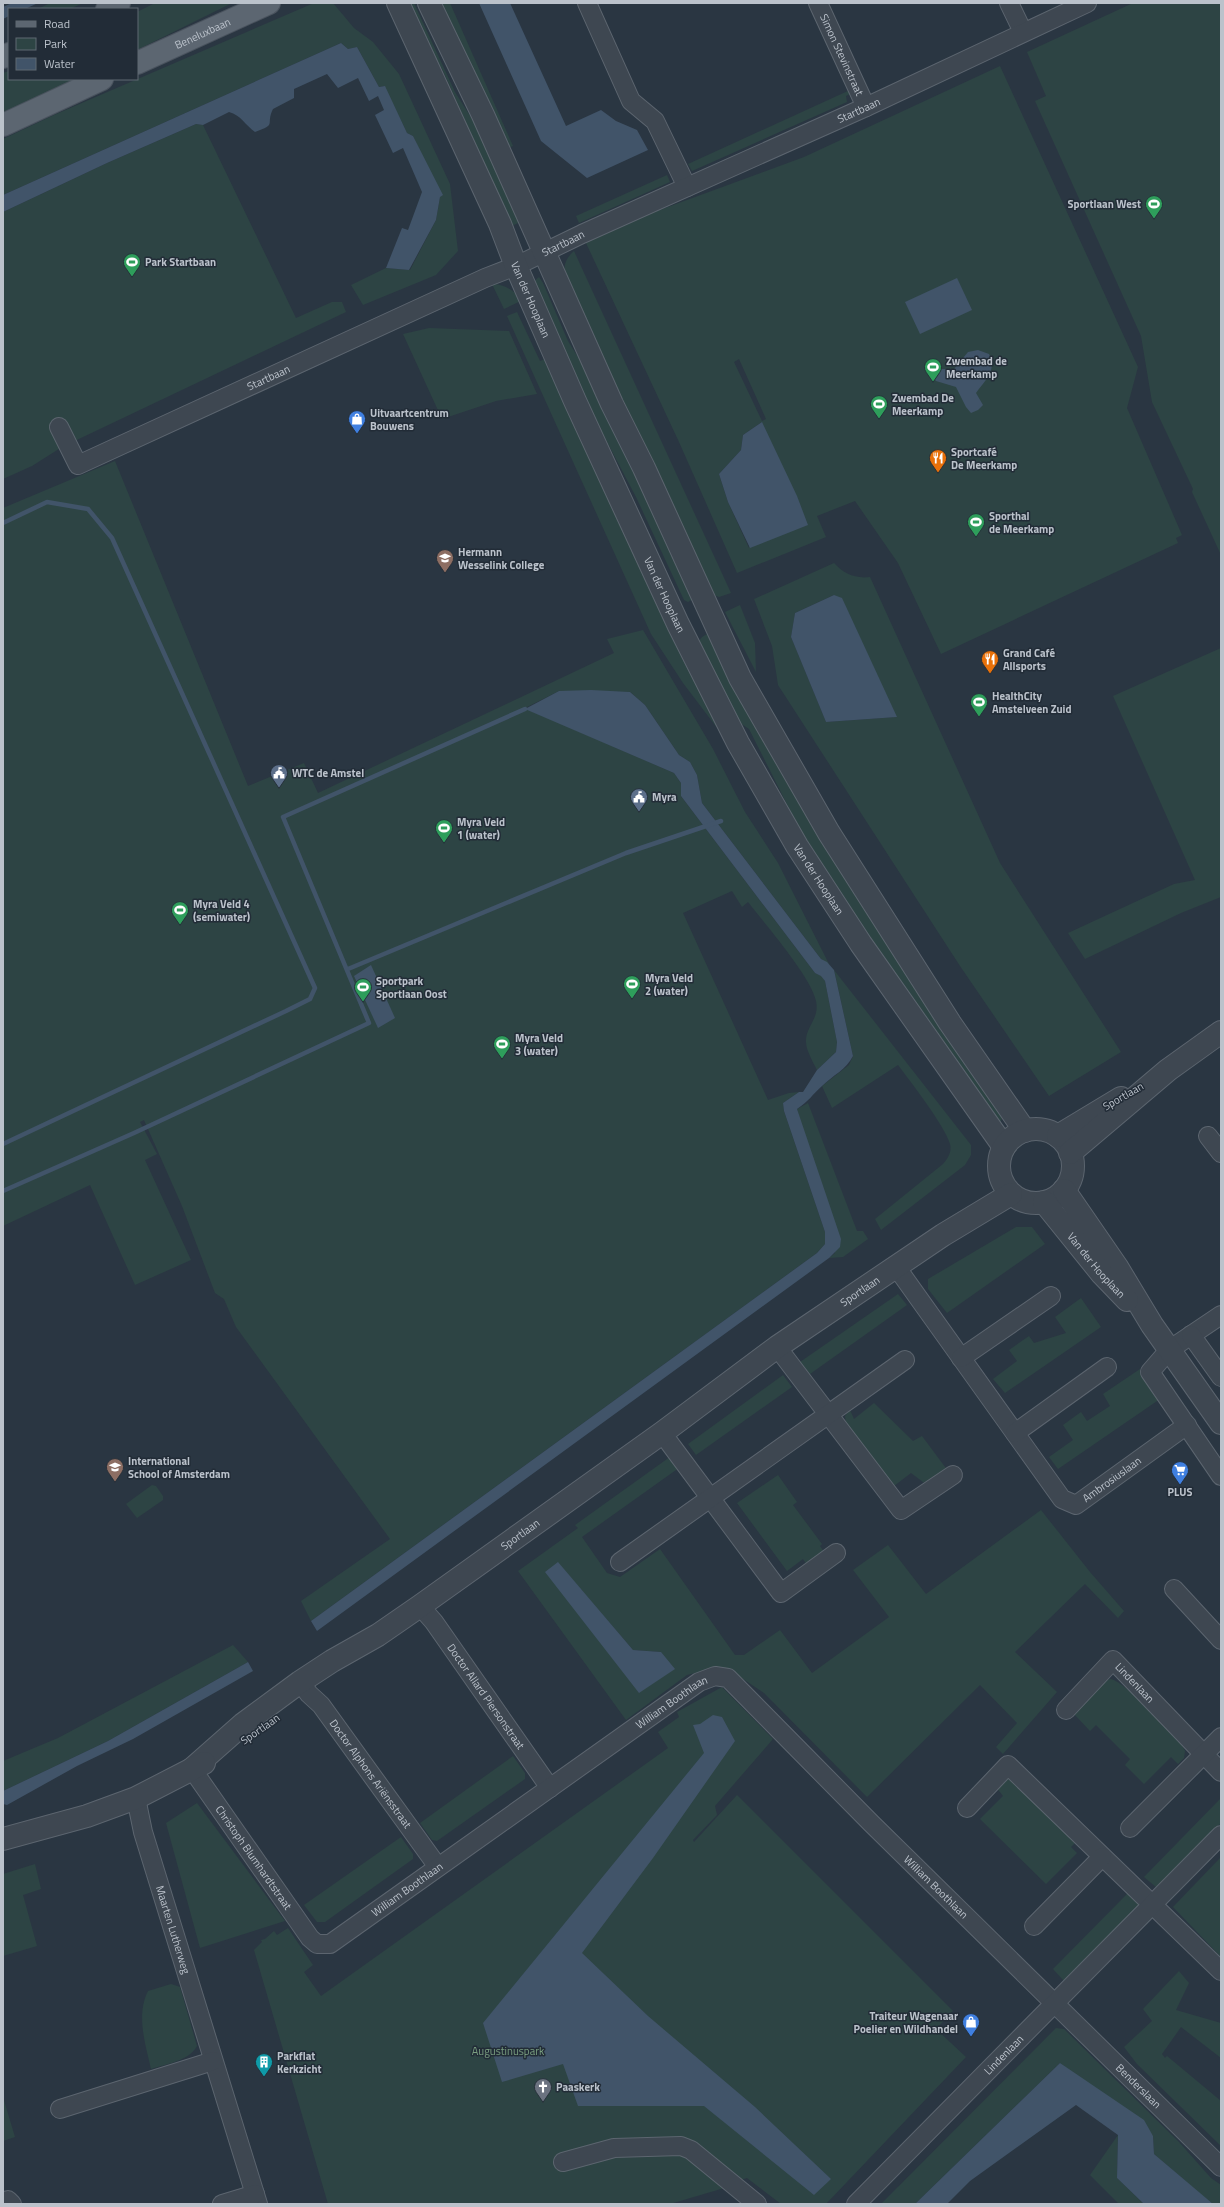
<svg xmlns="http://www.w3.org/2000/svg" width="1224" height="2207" font-family="'Titillium Web',sans-serif">
<style>
.green{fill:#2d4444;fill-rule:evenodd}
.water{fill:#415469}
.lines{fill:none;stroke-linecap:round;stroke-linejoin:round}
.stream{stroke:#415469;stroke-width:4.5}
.minor-casing{stroke:#5c656f;stroke-width:20}
.tertiary-casing{stroke:#5c656f;stroke-width:24}
.primary-casing{stroke:#4a535e;stroke-width:24}
.minor{stroke:#3e4751;stroke-width:18}
.tertiary{stroke:#3e4751;stroke-width:22}
.primary{stroke:#5c6671;stroke-width:22}
.labels{text-anchor:middle;dominant-baseline:central;stroke-width:3;stroke-linejoin:round;paint-order:stroke}
.street-label{font-size:11px;fill:#bbc2cb;stroke:#222c37}
.poi-label{font-size:11px;font-weight:bold;fill:#bbc2cb;stroke:#222c37;text-anchor:start}
.park-label{font-size:11px;fill:#7b9f81;stroke:#222c37}
</style>
<rect width="100%" height="100%" fill="#2a3642"/>
<g class="green">
<path d="M50,3H83L70,9H38Z"/>
<path d="M155,3H232L137,50V12Z"/>
<path d="M314,3H333L354,28L373,42L399,74L450,184L458,251L436,275L363,305L351,285L386,268L410,270L436,220L440,197L413,136L407,133L384,86L379,87L357,47L348,49L341,43L3,195V139L54,115Z"/>
<path d="M405,3H414L455,92L482,135L520,222L512,226L443,71L420,34Z"/>
<path d="M441,3H450L513,146L508,148Z"/>
<path d="M1133,3H1221V555L1192,492L1193,489L1152,402L1141,336L1035,101L1046,96L1027,52Z"/>
<path d="M1000,66L1138,367L1127,408L1182,535L1176,538L1178,543L941,654L898,563L855,501L817,516L826,537L737,573L679,442L586,243L657,211L804,157ZM739,359L766,419L762,421L734,362ZM762,422L749,548L728,502L719,474L741,450L743,435Z"/>
<path d="M9,71V79H75L3,113V73Z"/>
<path d="M850,90V94L846,96L847,102L692,171L688,164Z"/>
<path d="M196,124L203,125L296,318L332,302H342L346,312L62,447L32,466L3,479V212L107,163Z"/>
<path d="M667,175L670,182L579,223L576,216Z"/>
<path d="M574,251L731,593L719,597L711,594L564,277C564,265 565,259 574,251Z"/>
<path d="M539,277L543,283L568,341L604,399L693,599L688,602L684,600L636,497L588,406L532,283Z"/>
<path d="M492,284C505,284 514,291 523,300L504,309Z"/>
<path d="M517,312L540,361L545,359L727,741L683,683L651,634L507,316Z"/>
<path d="M429,328L509,331L537,394L496,401L442,419L403,334Z"/>
<path d="M115,461L248,786L304,763L318,793L614,653L607,639L643,630L713,749L745,812L778,863L830,966L821,959L702,803L697,775L690,762L679,755L645,705L630,692L559,691L525,708L674,773L681,783V796L815,973L822,976L825,981L837,1042L836,1052L817,1070C813,1062 806,1050 806,1042C805,1027 820,1019 816,1001C811,977 765,924 748,902L742,907L732,891L683,913L768,1100L789,1093L799,1092L783,1103L784,1111L825,1232V1244L817,1253L311,1621L301,1601L390,1539L236,1327L224,1299L215,1293L182,1206L144,1120L140,1122L157,1154L145,1160L191,1260L135,1285L90,1185L3,1226V508Z"/>
<path d="M834,563C843,573 855,579 870,577L1000,863L1121,1052L1049,1096L960,966L778,685L772,646L754,599ZM834,595L896,717L826,722L791,637L795,613Z"/>
<path d="M740,605L755,643L756,672L725,612Z"/>
<path d="M713,633L1003,1114L1001,1121L999,1122L876,949L801,832L749,729L734,719L698,644C701,636 705,634 713,633Z"/>
<path d="M1221,648V897L1181,913L1085,959L1068,933L1174,884L1195,880L1113,696Z"/>
<path d="M834,970L971,1145V1155L965,1165L881,1230L875,1219L943,1164C948,1158 952,1152 950,1144C945,1126 910,1081 898,1065L832,1108L822,1086L849,1065L853,1056Z"/>
<path d="M808,1103L857,1231H863L868,1239L843,1257L829,1258L835,1253L797,1109Z"/>
<path d="M1016,1227H1032L1045,1244L947,1313L928,1289V1279Z"/>
<path d="M898,1294L907,1305L810,1374L800,1362Z"/>
<path d="M1081,1298L1101,1327L1005,1393L993,1379L1017,1361L1009,1350L1029,1336L1034,1343L1066,1333L1055,1317Z"/>
<path d="M1140,1369L1160,1399L1058,1469L1049,1457L1073,1440L1063,1425L1081,1412L1087,1421L1110,1406L1103,1394Z"/>
<path d="M783,1375L792,1387L696,1455L688,1444Z"/>
<path d="M874,1403L913,1441L922,1436L948,1471L927,1485L911,1473L894,1486L846,1423L845,1416L850,1410L854,1419Z"/>
<path d="M674,1454L683,1465L582,1537L607,1573L620,1577L660,1549L735,1655H744L780,1630L812,1673L889,1617L853,1570L888,1545L926,1594L1041,1510L1090,1572L1124,1611L1118,1618L1085,1584L1015,1652L1057,1692L1003,1754L996,1747L1017,1723L980,1685L867,1797L764,1693L734,1673L707,1670L687,1675L626,1720L518,1571L578,1528L575,1525ZM558,1563L633,1650L661,1652L639,1692Z"/>
<path d="M778,1475L797,1502L793,1505L822,1544L820,1546L824,1552L807,1565L803,1559L787,1571L737,1503Z"/>
<path d="M152,1485L156,1486L163,1496V1500L137,1518L126,1504Z"/>
<path d="M233,1645L248,1662L108,1741L3,1791V1761L58,1738Z"/>
<path d="M1111,1679C1127,1683 1166,1729 1180,1742L1185,1751L1184,1758L1178,1764L1171,1757L1144,1784L1125,1765L1130,1759L1096,1725L1090,1731L1074,1714L1105,1680Z"/>
<path d="M722,1687L773,1739L715,1806L717,1815L693,1840L694,1842L737,1795L953,2011L936,2029L966,2057L826,2204H781L747,2178L731,2183V2186L670,2204H328L254,1950L262,1942L261,1940L265,1939L274,1931L277,1935L288,1928L313,1965L304,1972L321,1996L668,1748L658,1732L679,1717L677,1712Z"/>
<path d="M513,1756L525,1773V1779L437,1841L432,1840L420,1823Z"/>
<path d="M1007,1779L1017,1780L1077,1841L1071,1847L1077,1853L1046,1884L980,1819L1003,1796L996,1787L1001,1781Z"/>
<path d="M1221,1798V1823L1156,1887L1144,1877Z"/>
<path d="M197,1803L285,1921L200,1948L166,1823Z"/>
<path d="M401,1837L413,1854V1859L325,1922H317L304,1905Z"/>
<path d="M1221,1857V1957L1173,1907Z"/>
<path d="M35,1864L41,1889L23,1895L37,1946L3,1956V1874Z"/>
<path d="M1128,1893L1139,1905L1064,1981L1053,1969Z"/>
<path d="M1179,1971L1189,1983L1176,2010L1221,2023V2058L1181,2027L1162,2054L1165,2058L1167,2056L1221,2101V2146L1137,2064L1124,2047L1152,2021L1143,2009Z"/>
<path d="M171,1984L180,1987L197,2046C189,2061 166,2064 151,2069C145,2043 136,2015 148,1991Z"/>
<path d="M1056,2028L1064,2029L1179,2142L1211,2178L1221,2185V2204H1213L1206,2199L1154,2154L1153,2136L1060,2063L915,2204H881Z"/>
<path d="M3,2097L15,2137L3,2141Z"/>
<path d="M1118,2135L1117,2178L1144,2204H1119L1090,2175Z"/>
</g>
<g class="water">
<path d="M12,3H38L25,9H9V16L3,19V7Z"/>
<path d="M479,3H510L566,126L601,110L616,121L637,130L648,150L587,178L541,141Z"/>
<path d="M341,43L348,49L357,47L379,87L385,86L407,133L413,136L443,195L440,197L436,220L409,270L386,268L402,228L408,230L422,192L403,148L393,153L375,115L384,110L378,96L369,101L358,78L338,88L327,74L294,89V98L273,109C265,125 278,124 255,132C245,125 241,115 229,112L203,125L196,124L107,163L3,212V195Z"/>
<path d="M957,278L972,310L920,334L905,302Z"/>
<path d="M978,350L989,354C997,371 986,379 976,393L983,405L978,410L971,413L966,407L956,387L936,381L931,375L932,369H954L968,352Z"/>
<path d="M762,422L797,496L808,525L750,548L728,502L719,474L741,450L743,435Z"/>
<path d="M834,595L842,598L897,717L826,722L791,637L795,613Z"/>
<path d="M591,690L630,692L645,705L679,755L690,762L697,775L702,803L821,959L827,962L834,970L853,1056C846,1070 833,1075 822,1086C812,1095 809,1101 797,1109L841,1239L840,1247L829,1258L317,1631L311,1621L817,1253L825,1244V1232L784,1111L783,1103L799,1092H803L817,1070L836,1052L837,1042L825,981L821,976L815,973L681,796V783L674,773L525,709L559,691Z"/>
<path d="M371,965L395,1018L378,1028L354,976Z"/>
<path d="M558,1562L633,1650L661,1652L675,1669L639,1693L545,1572Z"/>
<path d="M248,1662L253,1671L133,1739L77,1766L7,1805L3,1804V1791L108,1741Z"/>
<path d="M713,1715L722,1717L735,1741L653,1858L582,1953L648,2016L755,2107L831,2179L814,2195L704,2106H578L563,2064L502,2082L483,2023L704,1753L693,1725L700,1724Z"/>
<path d="M1060,2063L1144,2120L1153,2136L1154,2154L1213,2204H1144L1117,2178L1118,2135L1076,2105L970,2181L947,2204H915Z"/>
</g>
<g class="lines">
<g class="stream">
<path d="M3,523L47,502L88,509L112,538L315,988L310,999L286,1011L3,1144"/>
<path d="M348,969L626,853L721,821"/>
<path d="M3,1191L134,1133L369,1023L283,817L525,709"/>
</g>
<g class="minor-casing">
<g id="minor">
<path d="M587,3L631,101L655,121L687,187"/>
<path id="s1" d="M818,3L866,107"/>
<path d="M1009,3L1023,32"/>
<path id="s2" d="M59,427L78,465L485,278L516,266L582,234L866,107L1087,3"/>
<path d="M1208,1136L1221,1153"/>
<path id="s3" d="M897,1268L1062,1499L1076,1505L1187,1425"/>
<path d="M1221,1315L1169,1350L1150,1372L1221,1476"/>
<path d="M1191,1335L1221,1377"/>
<path d="M777,1347L901,1510L953,1475"/>
<path d="M961,1358L1051,1296"/>
<path d="M662,1433L781,1593L836,1553"/>
<path d="M1015,1433L1107,1367"/>
<path d="M620,1562L905,1360"/>
<path d="M1174,1589L1221,1640"/>
<path id="s4" d="M420,1606L434,1622L550,1788"/>
<path id="s5" d="M300,1682L309,1694L321,1705L438,1867"/>
<path id="s6" d="M1066,1710L1113,1660L1221,1772"/>
<path id="s7" d="M192,1769L310,1938L317,1944H330L699,1682L715,1676L728,1678L871,1823L1221,2167"/>
<path id="s8" d="M136,1798L143,1832L258,2204"/>
<path d="M967,1808L1008,1765L1221,1971"/>
<path d="M1130,1828L1221,1737"/>
<path d="M1034,1926L1102,1857"/>
<path d="M60,2109L213,2061"/>
<path d="M563,2162L614,2148L681,2146L691,2150L757,2204"/>
<path d="M8,2200L12,2204"/>
<path d="M222,2204L255,2194"/>
<path id="s9" d="M856,2204L1221,1835"/>
</g>
</g>
<g class="tertiary-casing">
<g id="tertiary">
<path id="s10" d="M398,3L500,224L516,266L575,401L678,624L738,743L797,846L861,944L1004,1147"/>
<path d="M429,3L483,115L612,404L644,468L740,678L829,833L950,1023L1025,1131"/>
<circle cx="1036" cy="1166" r="37"/>
<path d="M1058,1136L1121,1098"/>
<path d="M1070,1153L1168,1070L1221,1032"/>
<path d="M1064,1190L1117,1267L1152,1325L1221,1423"/>
<path id="s11" d="M1044,1202L1102,1274L1127,1300"/>
<path id="s12" d="M192,1769L243,1724L300,1682L332,1661L378,1635L420,1606L662,1433L777,1347L943,1235L1011,1194"/>
<path d="M3,1839L87,1816L136,1798L204,1763"/>
</g>
</g>
<g class="primary-casing">
<g id="primary">
<path d="M107,9L119,3"/>
<path d="M3,57L9,54"/>
<path id="s13" d="M137,63L269,3"/>
<path d="M3,125L102,79"/>
</g>
</g>
<use href="#minor" class="minor"/>
<use href="#tertiary" class="tertiary"/>
<use href="#primary" class="primary"/>
</g>
<defs>
<g id="stadium-pin" transform="scale(0.9)"><path d="M0 17L-7.5 6A9.5 9.5 0 1 1 7.5 6Z" fill="#2e9e5b" stroke="#222c37"/><path d="M0-5a6.5 5 0 1 0 0 10a6.5 5 0 1 0 0-10ZM-3.5-1.8h7v3.6h-7Z" fill="#fff"/></g>
<g id="shop-pin" transform="scale(0.9)"><path d="M0 17L-7.5 6A9.5 9.5 0 1 1 7.5 6Z" fill="#3f7fe0" stroke="#222c37"/><path d="M-5-2.5h2.3a2.7 3.5 0 0 1 5.4 0H5L5.5 6h-11ZM-1.5-2.5h3a1.5 2.3 0 0 0-3 0Z" fill="#fff"/></g>
<g id="restaurant-pin" transform="scale(0.9)"><path d="M0 17L-7.5 6A9.5 9.5 0 1 1 7.5 6Z" fill="#e8710a" stroke="#222c37"/><path d="M-5-6h1v4h1v-4h1v4h1v-4h1v5L-1.5 .5V6h-2V.5L-5-1ZM5-6V6H3V1.5H1.5Q1.5-4 5-6Z" fill="#fff"/></g>
<g id="school-pin" transform="scale(0.9)"><path d="M0 17L-7.5 6A9.5 9.5 0 1 1 7.5 6Z" fill="#8d6e63" stroke="#222c37"/><path d="M0-5L7-2L0 1L-7-2ZM-4 1L0 2.5L4 1V4Q0 6-4 4Z" fill="#fff"/></g>
<g id="civic-pin" transform="scale(0.9)"><path d="M0 17L-7.5 6A9.5 9.5 0 1 1 7.5 6Z" fill="#5c6f8a" stroke="#222c37"/><path d="M-.6-6.5H3V-4.5H.6V-3L4-1V1h2V6H-6V1h2V-1L-.6-3ZM-1.2 2.5V6h2.4V2.5Z" fill="#fff"/></g>
<g id="supermarket-pin" transform="scale(0.9)"><path d="M0 17L-7.5 6A9.5 9.5 0 1 1 7.5 6Z" fill="#3f7fe0" stroke="#222c37"/><path d="M-6-5.5h2.5l.6 2H6L4.5 2H-2.5L-4.4-4H-6ZM-1.5 3.2a1.3 1.3 0 1 0 .1 0ZM3 3.2a1.3 1.3 0 1 0 .1 0Z" fill="#fff"/></g>
<g id="building-pin" transform="scale(0.9)"><path d="M0 17L-7.5 6A9.5 9.5 0 1 1 7.5 6Z" fill="#0f9aa8" stroke="#222c37"/><path d="M-4-6H4V6H1V3H-1V6H-4ZM-2.5-4.3h1.7v1.8h-1.7ZM.8-4.3h1.7v1.8H.8ZM-2.5-1h1.7V.8h-1.7ZM.8-1h1.7V.8H.8Z" fill="#fff"/></g>
<g id="church-pin" transform="scale(0.9)"><path d="M0 17L-7.5 6A9.5 9.5 0 1 1 7.5 6Z" fill="#6b7280" stroke="#222c37"/><path d="M-1.2-6h2.4v3.5h3.3v2.4h-3.3V6h-2.4V-.1h-3.3v-2.4h3.3Z" fill="#fff"/></g>
</defs>
<g fill-rule="evenodd">
<use href="#stadium-pin" x="1154" y="204"/>
<use href="#stadium-pin" x="132" y="262"/>
<use href="#stadium-pin" x="933" y="367"/>
<use href="#stadium-pin" x="879" y="404"/>
<use href="#shop-pin" x="357" y="419"/>
<use href="#restaurant-pin" x="938" y="458"/>
<use href="#stadium-pin" x="976" y="522"/>
<use href="#school-pin" x="445" y="558"/>
<use href="#restaurant-pin" x="990" y="659"/>
<use href="#stadium-pin" x="979" y="702"/>
<use href="#civic-pin" x="279" y="773"/>
<use href="#civic-pin" x="639" y="797"/>
<use href="#stadium-pin" x="444" y="828"/>
<use href="#stadium-pin" x="180" y="910"/>
<use href="#stadium-pin" x="632" y="984"/>
<use href="#stadium-pin" x="363" y="987"/>
<use href="#stadium-pin" x="502" y="1044"/>
<use href="#school-pin" x="115" y="1467"/>
<use href="#supermarket-pin" x="1180" y="1470"/>
<use href="#shop-pin" x="971" y="2022"/>
<use href="#building-pin" x="264" y="2062"/>
<use href="#church-pin" x="543" y="2087"/>
</g>
<g class="labels">
<g class="street-label">
<text stroke="none"><textPath href="#s13" startOffset="72">Beneluxbaan</textPath></text>
<text stroke="none"><textPath href="#s1" startOffset="57">Simon Stevinstraat</textPath></text>
<text stroke="none"><textPath href="#s2" startOffset="900">Startbaan</textPath></text>
<text stroke="none"><textPath href="#s2" startOffset="576">Startbaan</textPath></text>
<text stroke="none"><textPath href="#s10" startOffset="325">Van der Hooplaan</textPath></text>
<text stroke="none"><textPath href="#s2" startOffset="252">Startbaan</textPath></text>
<text stroke="none"><textPath href="#s10" startOffset="649">Van der Hooplaan</textPath></text>
<text stroke="none"><textPath href="#s10" startOffset="973">Van der Hooplaan</textPath></text>
<text transform="translate(1123 1096) rotate(-30)">Sportlaan</text>
<text stroke="none"><textPath href="#s11" startOffset="82">Van der Hooplaan</textPath></text>
<text stroke="none"><textPath href="#s12" startOffset="822">Sportlaan</textPath></text>
<text stroke="none"><textPath href="#s3" startOffset="343">Ambrosiuslaan</textPath></text>
<text stroke="none"><textPath href="#s12" startOffset="404">Sportlaan</textPath></text>
<text stroke="none"><textPath href="#s6" startOffset="100">Lindenlaan</textPath></text>
<text stroke="none"><textPath href="#s4" startOffset="112">Doctor Allard Piersonstraat</textPath></text>
<text stroke="none"><textPath href="#s7" startOffset="647">William Boothlaan</textPath></text>
<text transform="translate(260 1729) rotate(-35)">Sportlaan</text>
<text stroke="none"><textPath href="#s5" startOffset="116">Doctor Alphons Ariënsstraat</textPath></text>
<text stroke="none"><textPath href="#s7" startOffset="108">Christoph Blumhardtstraat</textPath></text>
<text stroke="none"><textPath href="#s7" startOffset="1006">William Boothlaan</textPath></text>
<text stroke="none"><textPath href="#s7" startOffset="323">William Boothlaan</textPath></text>
<text stroke="none"><textPath href="#s8" startOffset="137">Maarten Lutherweg</textPath></text>
<text stroke="none"><textPath href="#s9" startOffset="210">Lindenlaan</textPath></text>
<text stroke="none"><textPath href="#s7" startOffset="1290">Benderslaan</textPath></text>
</g>
<g class="poi-label">
<text x="1141" y="204" text-anchor="end">Sportlaan West</text>
<text x="145" y="262">Park Startbaan</text>
<text x="946" y="361">Zwembad de<tspan x="946" dy="13">Meerkamp</tspan></text>
<text x="892" y="398">Zwembad De<tspan x="892" dy="13">Meerkamp</tspan></text>
<text x="370" y="413">Uitvaartcentrum<tspan x="370" dy="13">Bouwens</tspan></text>
<text x="951" y="452">Sportcafé<tspan x="951" dy="13">De Meerkamp</tspan></text>
<text x="989" y="516">Sporthal<tspan x="989" dy="13">de Meerkamp</tspan></text>
<text x="458" y="552">Hermann<tspan x="458" dy="13">Wesselink College</tspan></text>
<text x="1003" y="653">Grand Café<tspan x="1003" dy="13">Allsports</tspan></text>
<text x="992" y="696">HealthCity<tspan x="992" dy="13">Amstelveen Zuid</tspan></text>
<text x="292" y="773">WTC de Amstel</text>
<text x="652" y="797">Myra</text>
<text x="457" y="822">Myra Veld<tspan x="457" dy="13">1 (water)</tspan></text>
<text x="193" y="904">Myra Veld 4<tspan x="193" dy="13">(semiwater)</tspan></text>
<text x="645" y="978">Myra Veld<tspan x="645" dy="13">2 (water)</tspan></text>
<text x="376" y="981">Sportpark<tspan x="376" dy="13">Sportlaan Oost</tspan></text>
<text x="515" y="1038">Myra Veld<tspan x="515" dy="13">3 (water)</tspan></text>
<text x="128" y="1461">International<tspan x="128" dy="13">School of Amsterdam</tspan></text>
<text x="1180" y="1492" text-anchor="middle">PLUS</text>
<text x="958" y="2016" text-anchor="end">Traiteur Wagenaar<tspan x="958" dy="13">Poelier en Wildhandel</tspan></text>
<text x="277" y="2056">Parkflat<tspan x="277" dy="13">Kerkzicht</tspan></text>
<text x="556" y="2087">Paaskerk</text>
</g>
<g class="park-label">
<text x="508" y="2051">Augustinuspark</text>
</g>
</g>
<rect width="1224" height="2207" fill="none" stroke="#bbc2cb" stroke-width="8"/>
<rect x="8" y="8" width="130" height="72" fill="#222c37" stroke="#5f6872"/>
<rect x="16" y="21" width="20" height="6" fill="#5c6671" stroke="#5f6872"/>
<text x="44" y="28" font-size="12" fill="#bbc2cb">Road</text>
<rect x="16" y="38" width="20" height="12" fill="#2d4444" stroke="#5f6872"/>
<text x="44" y="48" font-size="12" fill="#bbc2cb">Park</text>
<rect x="16" y="58" width="20" height="12" fill="#415469" stroke="#5f6872"/>
<text x="44" y="68" font-size="12" fill="#bbc2cb">Water</text>
</svg>
